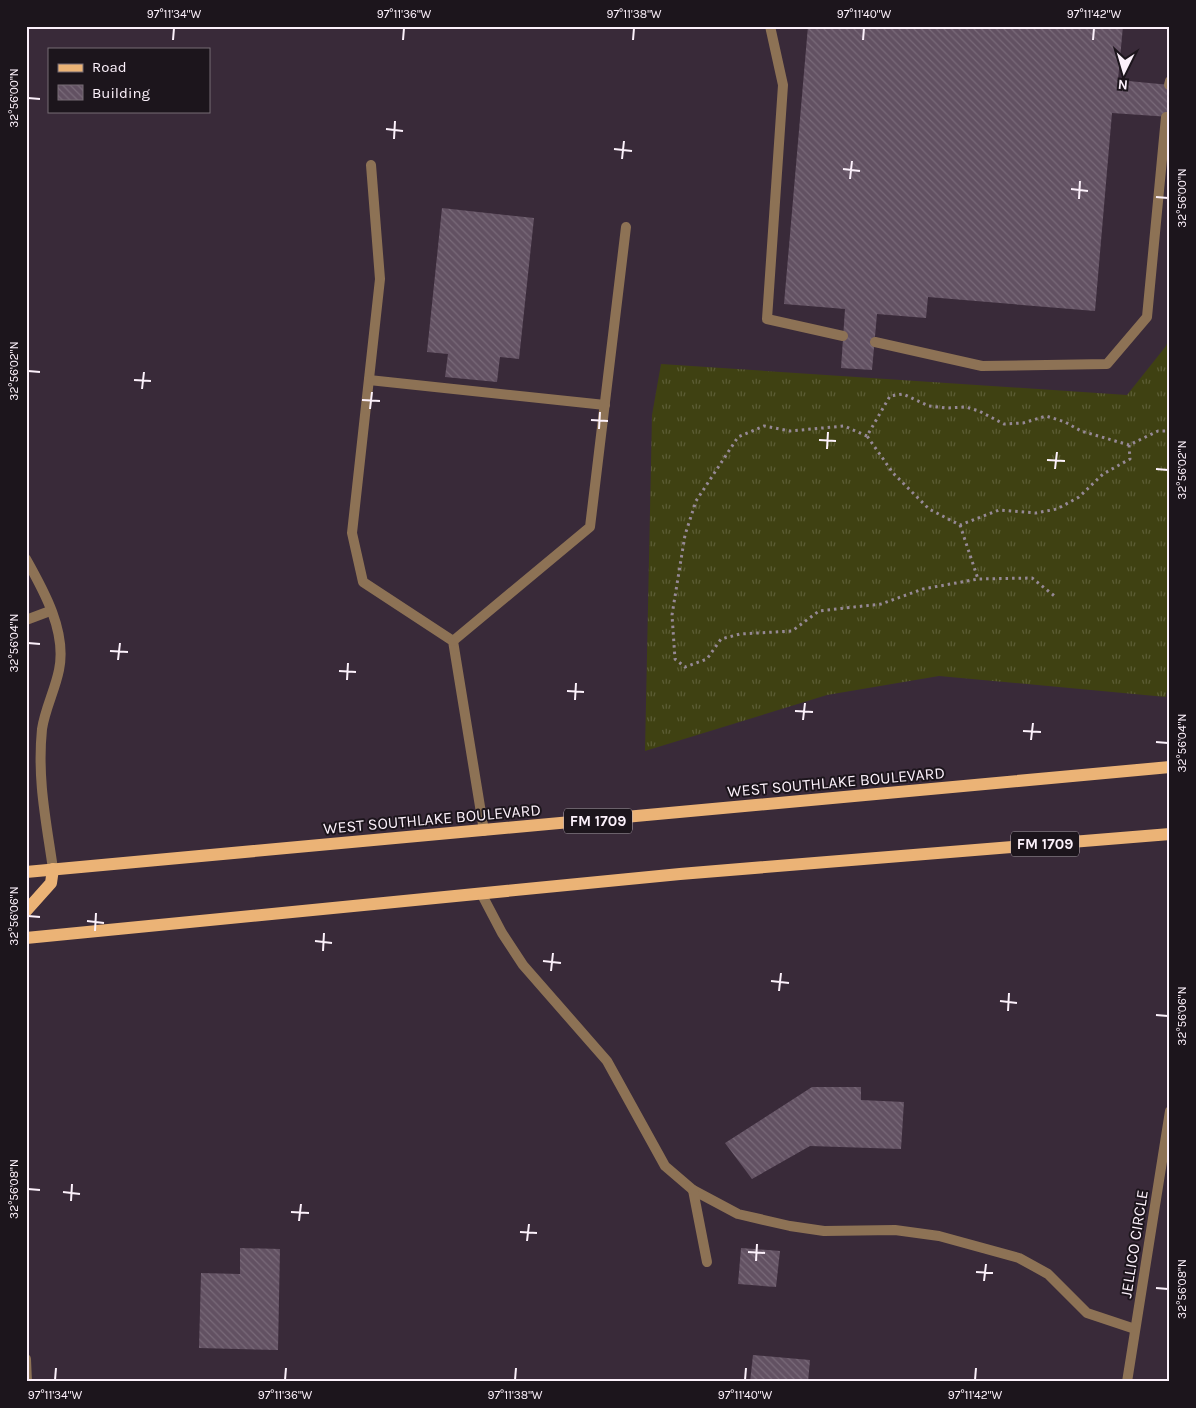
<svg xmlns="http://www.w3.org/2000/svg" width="1196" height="1408" font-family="Karla,sans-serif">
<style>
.grass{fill:url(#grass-tufts)}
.building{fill:url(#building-back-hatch)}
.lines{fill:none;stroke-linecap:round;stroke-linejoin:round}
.path{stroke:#968996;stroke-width:3;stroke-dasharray:2.5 4;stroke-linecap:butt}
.lane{stroke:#8d7255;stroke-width:10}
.street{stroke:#8d7255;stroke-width:10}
.primary{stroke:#ebb376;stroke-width:12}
.ticks{fill:none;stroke:#fcf1fb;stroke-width:2}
.labels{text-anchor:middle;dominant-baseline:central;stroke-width:4;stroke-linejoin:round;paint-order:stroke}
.shield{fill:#1c151c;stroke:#b9afb8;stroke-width:1}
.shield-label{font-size:15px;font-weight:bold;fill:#fcf1fb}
.street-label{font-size:16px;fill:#fcf1fb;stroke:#1c151c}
.neatline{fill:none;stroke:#fcf1fb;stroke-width:2}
.ticks-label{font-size:12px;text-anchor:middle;fill:#fcf1fb}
</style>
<defs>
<pattern id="grass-tufts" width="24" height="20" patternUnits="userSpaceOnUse" patternTransform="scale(1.25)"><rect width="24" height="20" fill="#3f4112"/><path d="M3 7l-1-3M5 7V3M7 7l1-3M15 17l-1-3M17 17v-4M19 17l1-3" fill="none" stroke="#5c5d35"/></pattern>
<pattern id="building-back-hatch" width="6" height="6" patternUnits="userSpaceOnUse" patternTransform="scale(1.25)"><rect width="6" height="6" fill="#625162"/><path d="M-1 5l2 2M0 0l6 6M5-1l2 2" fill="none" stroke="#796a79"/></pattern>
</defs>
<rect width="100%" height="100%" fill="#392a39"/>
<path class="grass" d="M1170,335V665L1166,697L939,676L827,695L645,751L652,415L661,364L1127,395L1166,346Z"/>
<g class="building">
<path d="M808,26H1123L1118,80L1170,85V117L1112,113L1095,311L928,297L926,318L877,314L872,370L841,368L845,309L784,304Z"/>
<path d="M442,208L534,218L519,359L500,357L497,382L445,377L448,354L427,352Z"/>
<path d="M812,1087H861V1100L904,1102L901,1149L810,1146L752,1179L725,1143Z"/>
<path d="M240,1248L280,1249L278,1350L199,1348L201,1273L240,1274Z"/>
<path d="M741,1248L780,1251L776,1287L738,1284Z"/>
<path d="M753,1355L810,1360L808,1382H750Z"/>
</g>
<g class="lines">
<g class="path">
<path d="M867,436L844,426L790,431L764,426L738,437L696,501L685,535L672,615L675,659L685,667L707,659L721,639L740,634L792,631L819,611L881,604L923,589L978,579"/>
<path d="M1129,445L1130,459L1103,474L1079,497L1057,509L1036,513L999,510L960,525L929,509L893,473L867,436L890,396L903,394L929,406L946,408L966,407L979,411L1004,424L1023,423L1046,416L1065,422L1081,431L1129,445L1158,431H1170"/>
<path d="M960,525L978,579L1032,578L1057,598"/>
</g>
<g class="lane">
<path d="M770,26L783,85L767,319L843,336"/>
<path d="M1169,85L1170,81"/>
<path d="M371,165L380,279L352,533L363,582L453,641L484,831"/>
<path d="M875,342L982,366L1107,364L1147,317L1166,117"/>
<path d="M369,380L605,405"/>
<path d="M453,641L590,527L626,227"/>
<path d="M481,893L502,933L523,965L607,1061L665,1166L693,1190L738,1214L790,1226L824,1231L895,1230L939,1236L1019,1258L1048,1274L1087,1313L1135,1329"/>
<path d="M693,1190L707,1262"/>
</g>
<g class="street">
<path d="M26,559C44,591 67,632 59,670C55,690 45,709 42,729C37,779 46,820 53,869"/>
<path d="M26,620L50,611"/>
<path d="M26,1359L27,1382"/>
<path d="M1127,1382L1170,1111"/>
</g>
<g class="primary">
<path d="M26,872L1170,767"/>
<path d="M26,911L51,883L53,869"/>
<path d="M26,938L680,874L1170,834"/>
</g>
</g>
<path class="ticks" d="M173,40L174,28M403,40L404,28M633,40L634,28M863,40L864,28M1093,40L1094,28M28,98L40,99M386,129L403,131M394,139L395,121M614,149L632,151M622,159L624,141M843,169L860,171M850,179L852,161M1071,189L1088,191M1156,197L1168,198M1079,199L1080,181M28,371L40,372M134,380L151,381M142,389L144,372M362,400L380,401M370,409L372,392M591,420L608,421M599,429L600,412M819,440L836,441M827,449L828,432M1047,460L1065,461M1055,469L1057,452M1156,469L1168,470M28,643L40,644M110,651L128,652M118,660L120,643M339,671L356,672M347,680L348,663M567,691L584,692M575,700L576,683M795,711L813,712M803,720L805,703M1023,731L1041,732M1031,740L1033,723M1156,742L1168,743M28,916L40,917M87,921L104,923M95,931L96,913M315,941L332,943M323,951L324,933M543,961L561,963M551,971L553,953M771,981L789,983M779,991L781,973M1000,1001L1017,1003M1008,1011L1009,993M1156,1015L1168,1016M28,1189L40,1190M63,1192L80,1194M71,1201L72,1184M291,1212L309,1213M299,1221L301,1204M520,1232L537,1233M527,1241L529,1224M748,1252L765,1253M756,1261L757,1244M976,1272L993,1273M984,1281L986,1264M1156,1288L1168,1289M55,1380L56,1368M285,1380L286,1368M515,1380L516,1368M745,1380L746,1368M975,1380L976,1368"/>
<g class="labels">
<g class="shield">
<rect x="564" y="808.5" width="68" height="25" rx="4"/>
<rect x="1011" y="831.5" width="68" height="25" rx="4"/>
</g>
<g class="shield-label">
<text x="598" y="821">FM 1709</text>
<text x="1045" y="844">FM 1709</text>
</g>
<g class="street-label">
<text transform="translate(836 782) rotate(-5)">WEST SOUTHLAKE BOULEVARD</text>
<text transform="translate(432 819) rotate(-5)">WEST SOUTHLAKE BOULEVARD</text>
<text transform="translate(1134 1244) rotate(-81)">JELLICO CIRCLE</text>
</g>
</g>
<rect width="1196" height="1408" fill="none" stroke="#1c151c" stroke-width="55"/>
<rect x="48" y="48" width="162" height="65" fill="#1c151c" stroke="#766d75"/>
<rect x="58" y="64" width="25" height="8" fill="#ebb376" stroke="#766d75"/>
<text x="92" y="72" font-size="15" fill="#fcf1fb">Road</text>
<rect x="58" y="85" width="25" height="15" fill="url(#building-back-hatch)" stroke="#766d75"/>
<text x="92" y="98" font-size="15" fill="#fcf1fb">Building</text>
<g transform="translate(1124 72) rotate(185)" stroke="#1c151c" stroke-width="4" paint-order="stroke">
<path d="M0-4L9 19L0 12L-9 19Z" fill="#fcf1fb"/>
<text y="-8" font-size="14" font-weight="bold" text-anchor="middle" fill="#fcf1fb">N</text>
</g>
<rect x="28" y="28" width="1140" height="1352" class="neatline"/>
<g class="ticks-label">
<text x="174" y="18">97°11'34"W</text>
<text x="404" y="18">97°11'36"W</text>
<text x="634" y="18">97°11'38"W</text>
<text x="864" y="18">97°11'40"W</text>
<text x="1094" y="18">97°11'42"W</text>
<text transform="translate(14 98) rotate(-90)" y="4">32°56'00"N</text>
<text transform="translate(1182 198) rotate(-90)" y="4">32°56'00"N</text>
<text transform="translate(14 371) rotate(-90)" y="4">32°56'02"N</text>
<text transform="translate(1182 470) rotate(-90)" y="4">32°56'02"N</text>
<text transform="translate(14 643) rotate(-90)" y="4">32°56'04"N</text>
<text transform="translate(1182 743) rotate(-90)" y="4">32°56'04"N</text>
<text transform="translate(14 916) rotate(-90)" y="4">32°56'06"N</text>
<text transform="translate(1182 1016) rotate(-90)" y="4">32°56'06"N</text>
<text transform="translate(14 1189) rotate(-90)" y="4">32°56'08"N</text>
<text transform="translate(1182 1289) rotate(-90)" y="4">32°56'08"N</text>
<text x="55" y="1399">97°11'34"W</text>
<text x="285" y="1399">97°11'36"W</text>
<text x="515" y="1399">97°11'38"W</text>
<text x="745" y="1399">97°11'40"W</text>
<text x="975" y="1399">97°11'42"W</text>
</g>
</svg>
